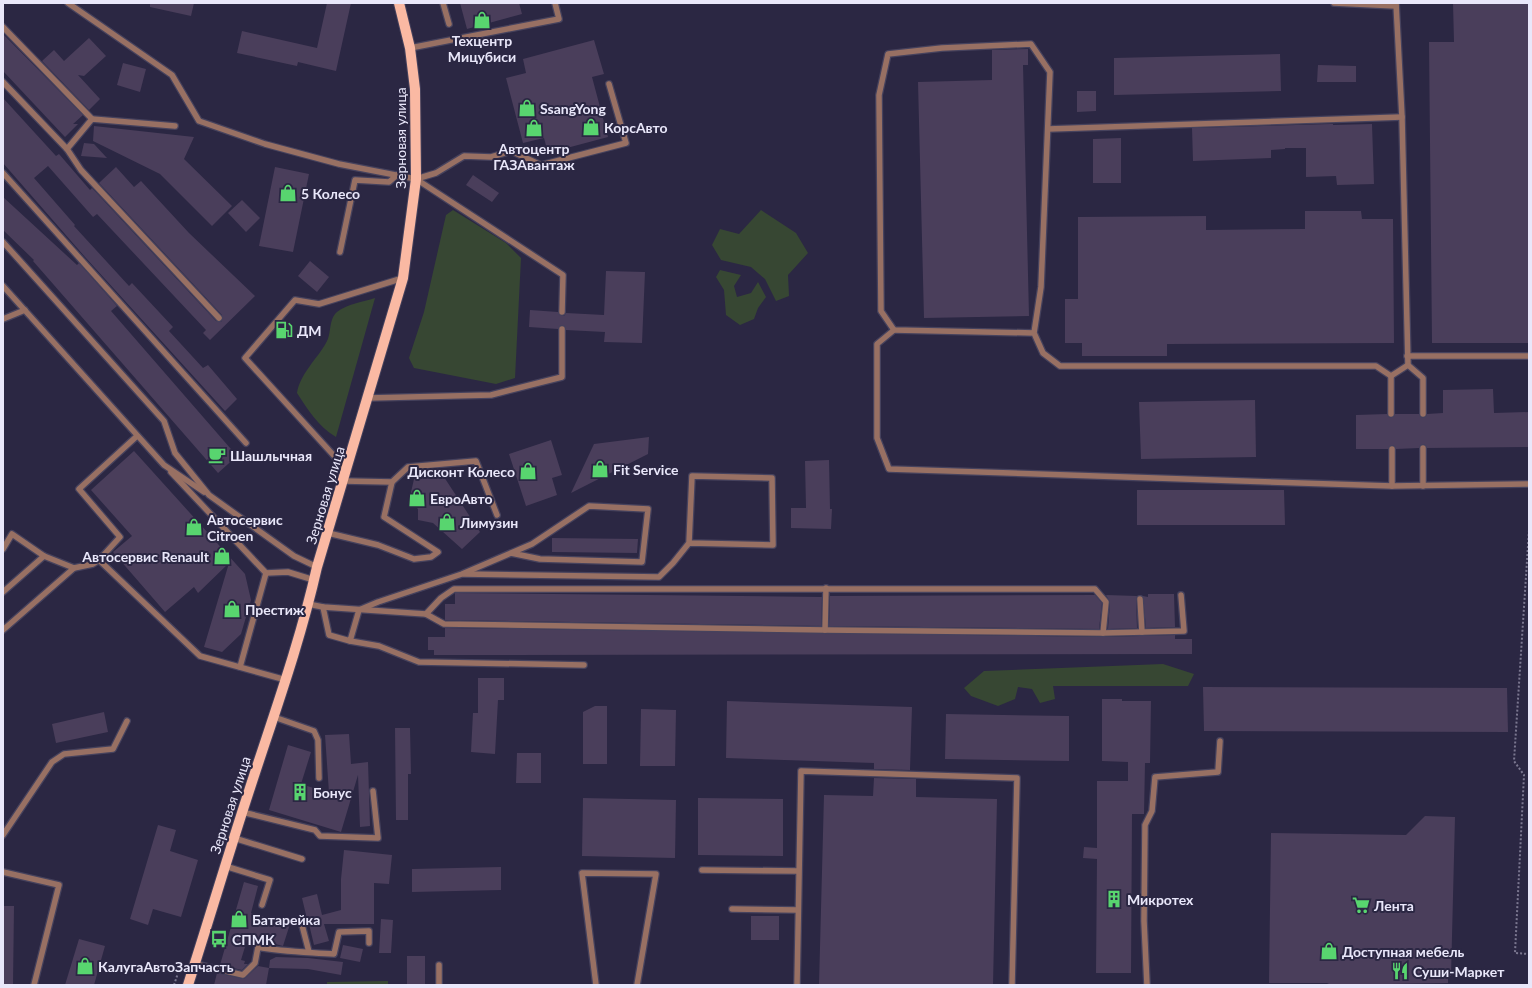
<svg xmlns="http://www.w3.org/2000/svg" width="1532" height="988" font-family="Lato,sans-serif">
<style>
.green{fill:#374733}
.building{fill:#4a3e5b}
.lines{fill:none;stroke-linecap:round;stroke-linejoin:round}
.service-casing{stroke:#46425d;stroke-width:8}
.primary-casing{stroke:#46425d;stroke-width:12}
.path{stroke:#7b7790;stroke-width:2;stroke-dasharray:2 2;stroke-linecap:butt}
.service{stroke:#987063;stroke-width:5.5}
.primary{stroke:#fab9a3;stroke-width:10}
.labels{text-anchor:middle;dominant-baseline:central;stroke-width:4;stroke-linejoin:round;paint-order:stroke}
.poi-label{font-size:14px;font-weight:bold;fill:#e9e7fa;stroke:#2b2743;text-anchor:start}
.street-label{font-size:14px;fill:#e9e7fa;stroke:#2b2743}
</style>
<rect width="100%" height="100%" fill="#2b2743"/>
<g class="green">
<path d="M453,210L506,243L521,258L515,378L496,384L414,368L409,358L424,312L446,215Z"/>
<path d="M761,210L796,233L808,253L788,275L789,296L776,301L765,279L751,267L721,260L712,245L720,229L739,234Z"/>
<path d="M720,270L741,275L734,286L737,297L751,293L758,282L766,297L758,308L754,319L740,325L726,315L724,290L716,277Z"/>
<path d="M375,298L336,437C318,426 308,410 297,393C300,374 317,359 326,343C332,334 328,320 337,312C347,304 363,302 375,298Z"/>
<path d="M1163,664L1194,674L1188,686H1053L1055,699L1040,703L1032,689L1018,687L1015,699L998,706L971,696L964,688L984,671Z"/>
<path d="M388,981V985H327V982Z"/>
</g>
<g class="building">
<path d="M150,3H194L191,16L150,7Z"/>
<path d="M327,3H351L336,71L298,62L297,66L237,53L242,31L317,48Z"/>
<path d="M460,3H519L522,14L467,29Z"/>
<path d="M1453,3H1529V343H1432L1429,42H1454Z"/>
<path d="M3,34L83,115L73,124H78L65,137L3,71Z"/>
<path d="M89,38L106,56L84,76L78,75L100,99L89,110L42,61L54,50L64,61Z"/>
<path d="M594,40L604,74L592,77L608,137L548,153L544,138L523,143L506,78L526,73L523,59Z"/>
<path d="M1028,49V65H1023L1029,316L924,318L918,82L992,80V50Z"/>
<path d="M1280,54L1281,91L1114,95V58Z"/>
<path d="M123,63L146,69L140,92L117,85Z"/>
<path d="M1318,65L1356,66V82H1317Z"/>
<path d="M1077,91H1096V111L1077,112Z"/>
<path d="M3,98L56,156L59,154L90,190L92,188L216,321L220,322L222,321V315L99,183L116,167L134,187L141,181L189,233L255,296L210,340L203,333L206,330L97,214L93,217L48,166L34,178L75,225L74,226L129,286L132,283L173,327L169,331L203,368L208,365L237,399L225,411L85,257L3,163Z"/>
<path d="M1331,124H1333V125L1372,124L1374,184L1337,185L1336,176L1306,177V148H1285V149L1271,150V158L1193,161L1192,128Z"/>
<path d="M94,126L194,137L184,159L232,206L212,226L160,174L93,141Z"/>
<path d="M1121,138V183H1093V139Z"/>
<path d="M84,143L94,144L107,158L81,156Z"/>
<path d="M275,167L309,174L293,252L259,246Z"/>
<path d="M473,175L499,193L492,202L466,185Z"/>
<path d="M3,197L77,265L79,263L117,306L111,311L237,456L218,473L33,261L34,260L3,230Z"/>
<path d="M242,200L260,218L246,232L228,213Z"/>
<path d="M1305,211H1361L1362,219H1393L1394,343L1167,344V356H1082V343H1065V299H1078V217L1206,216V230L1305,229Z"/>
<path d="M310,261L329,277L317,292L298,276Z"/>
<path d="M606,271L645,272L642,343L604,342L605,332L566,330L565,327L562,325L560,326L558,329L529,327L530,310L558,312L562,316H564L566,313L604,315Z"/>
<path d="M1493,389L1494,413L1529,412V447L1427,448L1425,445L1423,444L1420,446L1419,448L1396,449L1394,446L1392,445L1388,449H1356V415L1387,414L1389,417L1391,418L1395,414H1419L1421,417L1423,418L1426,416L1427,414L1443,413V390Z"/>
<path d="M1255,400L1256,457L1141,459L1139,402Z"/>
<path d="M649,437L648,454L571,493L594,444Z"/>
<path d="M551,440L562,475L552,478L557,495L526,506L509,454Z"/>
<path d="M134,451L245,574L251,600L241,634L222,652L204,647L229,563L198,593L194,587L165,612L113,552L132,536L91,490Z"/>
<path d="M829,460L830,509H832L831,529L791,528V508H806L805,461Z"/>
<path d="M444,477L480,532L462,549L433,523L418,520V509L409,501L414,479Z"/>
<path d="M1137,490H1284L1285,525H1137Z"/>
<path d="M552,538L638,539L637,553L552,552Z"/>
<path d="M455,593L822,597L821,626L445,620V604H455Z"/>
<path d="M1148,594H1174L1175,627L1146,628L1143,596L1148,597Z"/>
<path d="M1095,595L1102,603L1099,629L829,626L830,596Z"/>
<path d="M1106,595L1137,596L1136,599L1137,628L1108,629L1110,602Z"/>
<path d="M445,628L1103,637L1175,635V639H1192V654L434,655V650H428V637H445Z"/>
<path d="M478,678H504V700H498L495,754L471,752L473,713H478Z"/>
<path d="M1203,687L1507,688L1508,732L1204,731Z"/>
<path d="M1102,699H1122V701H1151L1150,763H1145L1144,814H1132L1131,973H1096L1097,859L1083,858L1084,847L1097,848V781H1128V762L1102,761Z"/>
<path d="M727,701L912,707L910,770L874,769V763L726,758Z"/>
<path d="M595,706H607V764H583V712Z"/>
<path d="M641,709L676,710L675,766H640Z"/>
<path d="M104,712L108,732L56,743L52,724Z"/>
<path d="M946,714L1069,716V761L945,759Z"/>
<path d="M395,728H410L411,774H408V820H396Z"/>
<path d="M349,734L351,764L368,762L370,826L360,827L358,775L341,832L269,810L288,745L311,752L301,784L329,793L325,735Z"/>
<path d="M517,753H541V783H516Z"/>
<path d="M874,778L916,779V797L997,799L993,985H819L824,795L873,796Z"/>
<path d="M583,798L676,800L675,858L582,856Z"/>
<path d="M698,798L783,799V856L698,855Z"/>
<path d="M1425,816L1455,817L1451,976H1448V983L1331,985L1327,983H1269L1271,833L1406,835Z"/>
<path d="M158,825L176,830L170,851L198,860L181,917L153,909L148,925L130,919Z"/>
<path d="M344,850L392,855L389,884L374,883V924H324L329,941L314,945L309,924H306L303,921L299,922V921L307,919L302,898L317,894L322,915L341,910V879Z"/>
<path d="M501,867V890L412,892V869Z"/>
<path d="M244,882L258,886L251,913L290,924L283,946L248,937L241,960L245,961L244,964H248L242,970L220,965Z"/>
<path d="M3,906H14L13,985H3Z"/>
<rect x="751" y="916" width="28" height="24"/>
<path d="M381,919L393,920L391,953H379Z"/>
<path d="M79,939L105,946L94,985H65Z"/>
<path d="M343,945L363,949L360,962L340,958Z"/>
<rect x="407" y="956" width="18" height="29"/>
<path d="M276,957L308,958L343,962L341,975L308,969L269,968L270,960Z"/>
<path d="M258,966L269,968L266,985H214L217,973L244,979Z"/>
</g>
<g class="lines">
<g class="service-casing">
<g id="service">
<path d="M68,3L172,75L199,121L265,144L339,164L416,179L563,275L562,312"/>
<path d="M443,3L449,24"/>
<path d="M1334,3L1396,6"/>
<path d="M1396,3L1402,117L1408,365L1423,378V414"/>
<path d="M3,27L92,119"/>
<path d="M410,48L559,19L555,3"/>
<path d="M3,82L67,149L81,170L219,318"/>
<path d="M1048,129L1402,117"/>
<path d="M67,149L92,119L175,126"/>
<path d="M3,173L246,443"/>
<path d="M416,179L436,173L464,156L491,157L511,151L541,165L626,143L609,84"/>
<path d="M3,242L164,421L175,453L209,495L294,556L317,567"/>
<path d="M340,252L355,180L389,182L397,175"/>
<path d="M3,286L164,465L204,492"/>
<path d="M3,319L25,310"/>
<path d="M894,330L877,344V438L889,469L1392,486L1529,484"/>
<path d="M1034,333L894,330L881,311L879,95L888,54L942,48L1031,44L1050,72L1041,287L1034,333L1043,353L1060,366H1376L1391,376L1408,365"/>
<path d="M1407,356H1529"/>
<path d="M1391,376V414"/>
<path d="M368,398L491,395L562,377V329"/>
<path d="M1392,449V486"/>
<path d="M347,470L245,358L295,300L319,304L403,278"/>
<path d="M171,472L266,573L288,572L314,580"/>
<path d="M392,482L408,467L476,461L497,515"/>
<path d="M1423,486V448"/>
<path d="M328,533L378,545L414,559L431,557L438,552L384,517L392,482L344,481"/>
<path d="M3,549L12,534L44,556"/>
<path d="M99,560L120,537L79,489L137,436"/>
<path d="M74,568L93,564L99,560L200,656L286,680"/>
<path d="M464,574L659,577L673,563L689,543L773,545L772,478L692,476L689,543"/>
<path d="M3,592L44,556L74,568L3,630"/>
<path d="M1140,599L1142,632"/>
<path d="M308,604L323,607L426,614L444,624L825,630L1103,633L1184,631L1181,595"/>
<path d="M323,607L329,635L350,641L359,610L378,602L462,574L532,544L589,506L648,509L642,562L540,559L511,553"/>
<path d="M426,614L441,598L454,589H1095L1106,602L1103,633"/>
<path d="M825,630L826,588"/>
<path d="M350,641L379,646L419,662L584,665"/>
<path d="M240,667L266,573"/>
<path d="M274,717L314,731L318,740L319,778"/>
<path d="M242,812L315,830L320,836L378,838L373,791"/>
<path d="M3,835L52,762L64,754L113,749L127,721"/>
<path d="M234,838L302,859"/>
<path d="M225,866L270,880L262,905"/>
<path d="M702,870L798,871"/>
<path d="M3,872L59,885L34,985"/>
<path d="M732,909L798,910"/>
<path d="M302,925L309,952"/>
<path d="M195,964L243,975L255,963L258,947C283,952 308,952 334,954L339,932L369,931V943"/>
<path d="M439,965V985"/>
<path d="M596,985L582,873L656,874L637,985"/>
<path d="M797,985L801,771L1017,778L1012,985"/>
<path d="M1147,985L1144,921L1145,825L1152,811L1155,777L1218,772L1220,741"/>
</g>
</g>
<g class="primary-casing">
<path id="primary" d="M188,985C209,920 228,855 249,791C273,717 300,643 317,567L403,278L416,179L415,89L410,48L399,3"/>
</g>
<g class="path">
<path d="M1529,530L1514,761L1524,775L1515,953L1529,954"/>
<path d="M174,985L179,970"/>
</g>
<use href="#service" class="service"/>
<use href="#primary" class="primary"/>
</g>
<defs>
<g id="shop-bare" transform="scale(1.38)"><path d="M-5-2.5h2.3a2.7 3.5 0 0 1 5.4 0H5L5.5 6h-11ZM-1.5-2.5h3a1.5 2.3 0 0 0-3 0Z" fill="#58d56f" stroke="#2b2743" stroke-width="2.5" paint-order="stroke"/></g>
<g id="fuel-bare" transform="scale(1.38)"><path d="M-5.5-6h7V0h2V4h1.3V-2.5L3-4.5l.8-.8L6-3V5H2.5V1h-1V6h-7ZM-4.2-4.7v3.2H.2V-4.7Z" fill="#58d56f" stroke="#2b2743" stroke-width="2.5" paint-order="stroke"/></g>
<g id="cafe-bare" transform="scale(1.38)"><path d="M-5.5-4.5H6V0H3Q3 3.5 0 3.5H-2.5Q-5.5 3.5-5.5 0ZM3-3.2v2h1.7v-2ZM-6 4.5H4V6H-6Z" fill="#58d56f" stroke="#2b2743" stroke-width="2.5" paint-order="stroke"/></g>
<g id="building-bare" transform="scale(1.38)"><path d="M-4-6H4V6H1V3H-1V6H-4ZM-2.5-4.3h1.7v1.8h-1.7ZM.8-4.3h1.7v1.8H.8ZM-2.5-1h1.7V.8h-1.7ZM.8-1h1.7V.8H.8Z" fill="#58d56f" stroke="#2b2743" stroke-width="2.5" paint-order="stroke"/></g>
<g id="supermarket-bare" transform="scale(1.38)"><path d="M-6-5.5h2.5l.6 2H6L4.5 2H-2.5L-4.4-4H-6ZM-1.5 3.2a1.3 1.3 0 1 0 .1 0ZM3 3.2a1.3 1.3 0 1 0 .1 0Z" fill="#58d56f" stroke="#2b2743" stroke-width="2.5" paint-order="stroke"/></g>
<g id="bus-bare" transform="scale(1.38)"><path d="M-5-6H5V4H4V6H2V4H-2V6H-4V4H-5ZM-3.5-4V0h7V-4ZM-3.5 1.2v1.5H-2V1.2ZM2 1.2v1.5H3.5V1.2Z" fill="#58d56f" stroke="#2b2743" stroke-width="2.5" paint-order="stroke"/></g>
<g id="restaurant-bare" transform="scale(1.38)"><path d="M-5-6h1v4h1v-4h1v4h1v-4h1v5L-1.5 .5V6h-2V.5L-5-1ZM5-6V6H3V1.5H1.5Q1.5-4 5-6Z" fill="#58d56f" stroke="#2b2743" stroke-width="2.5" paint-order="stroke"/></g>
</defs>
<g fill-rule="evenodd">
<use href="#shop-bare" x="482" y="20"/>
<use href="#shop-bare" x="527" y="108"/>
<use href="#shop-bare" x="591" y="127"/>
<use href="#shop-bare" x="534" y="128"/>
<use href="#shop-bare" x="288" y="193"/>
<use href="#fuel-bare" x="284" y="330"/>
<use href="#cafe-bare" x="217" y="455"/>
<use href="#shop-bare" x="600" y="469"/>
<use href="#shop-bare" x="528" y="471"/>
<use href="#shop-bare" x="417" y="498"/>
<use href="#shop-bare" x="447" y="522"/>
<use href="#shop-bare" x="194" y="527"/>
<use href="#shop-bare" x="222" y="556"/>
<use href="#shop-bare" x="232" y="609"/>
<use href="#building-bare" x="300" y="792"/>
<use href="#building-bare" x="1114" y="899"/>
<use href="#supermarket-bare" x="1361" y="905"/>
<use href="#shop-bare" x="239" y="919"/>
<use href="#bus-bare" x="219" y="939"/>
<use href="#shop-bare" x="1329" y="951"/>
<use href="#shop-bare" x="85" y="966"/>
<use href="#restaurant-bare" x="1400" y="971"/>
</g>
<g class="labels">
<g class="poi-label">
<text x="482" y="40" text-anchor="middle">Техцентр<tspan x="482" dy="16">Мицубиси</tspan></text>
<text x="540" y="108">SsangYong</text>
<text x="604" y="127">КорсАвто</text>
<text x="534" y="148" text-anchor="middle">Автоцентр<tspan x="534" dy="16">ГАЗАвантаж</tspan></text>
<text x="301" y="193">5 Колесо</text>
<text x="297" y="330">ДМ</text>
<text x="230" y="455">Шашлычная</text>
<text x="613" y="469">Fit Service</text>
<text x="515" y="471" text-anchor="end">Дисконт Колесо</text>
<text x="430" y="498">ЕвроАвто</text>
<text x="207" y="519">Автосервис<tspan x="207" dy="16">Citroen</tspan></text>
<text x="460" y="522">Лимузин</text>
<text x="209" y="556" text-anchor="end">Автосервис Renault</text>
<text x="245" y="609">Престиж</text>
<text x="313" y="792">Бонус</text>
<text x="1127" y="899">Микротех</text>
<text x="1374" y="905">Лента</text>
<text x="252" y="919">Батарейка</text>
<text x="232" y="939">СПМК</text>
<text x="1342" y="951">Доступная мебель</text>
<text x="98" y="966">КалугаАвтоЗапчасть</text>
<text x="1413" y="971">Суши-Маркет</text>
</g>
<g class="street-label">
<text transform="translate(400 138) rotate(-90)">Зерновая улица</text>
<text transform="translate(325 495) rotate(-73)">Зерновая улица</text>
<text transform="translate(230 805) rotate(-72)">Зерновая улица</text>
</g>
</g>
<rect width="1532" height="988" fill="none" stroke="#e9e7fa" stroke-width="8"/>
</svg>
